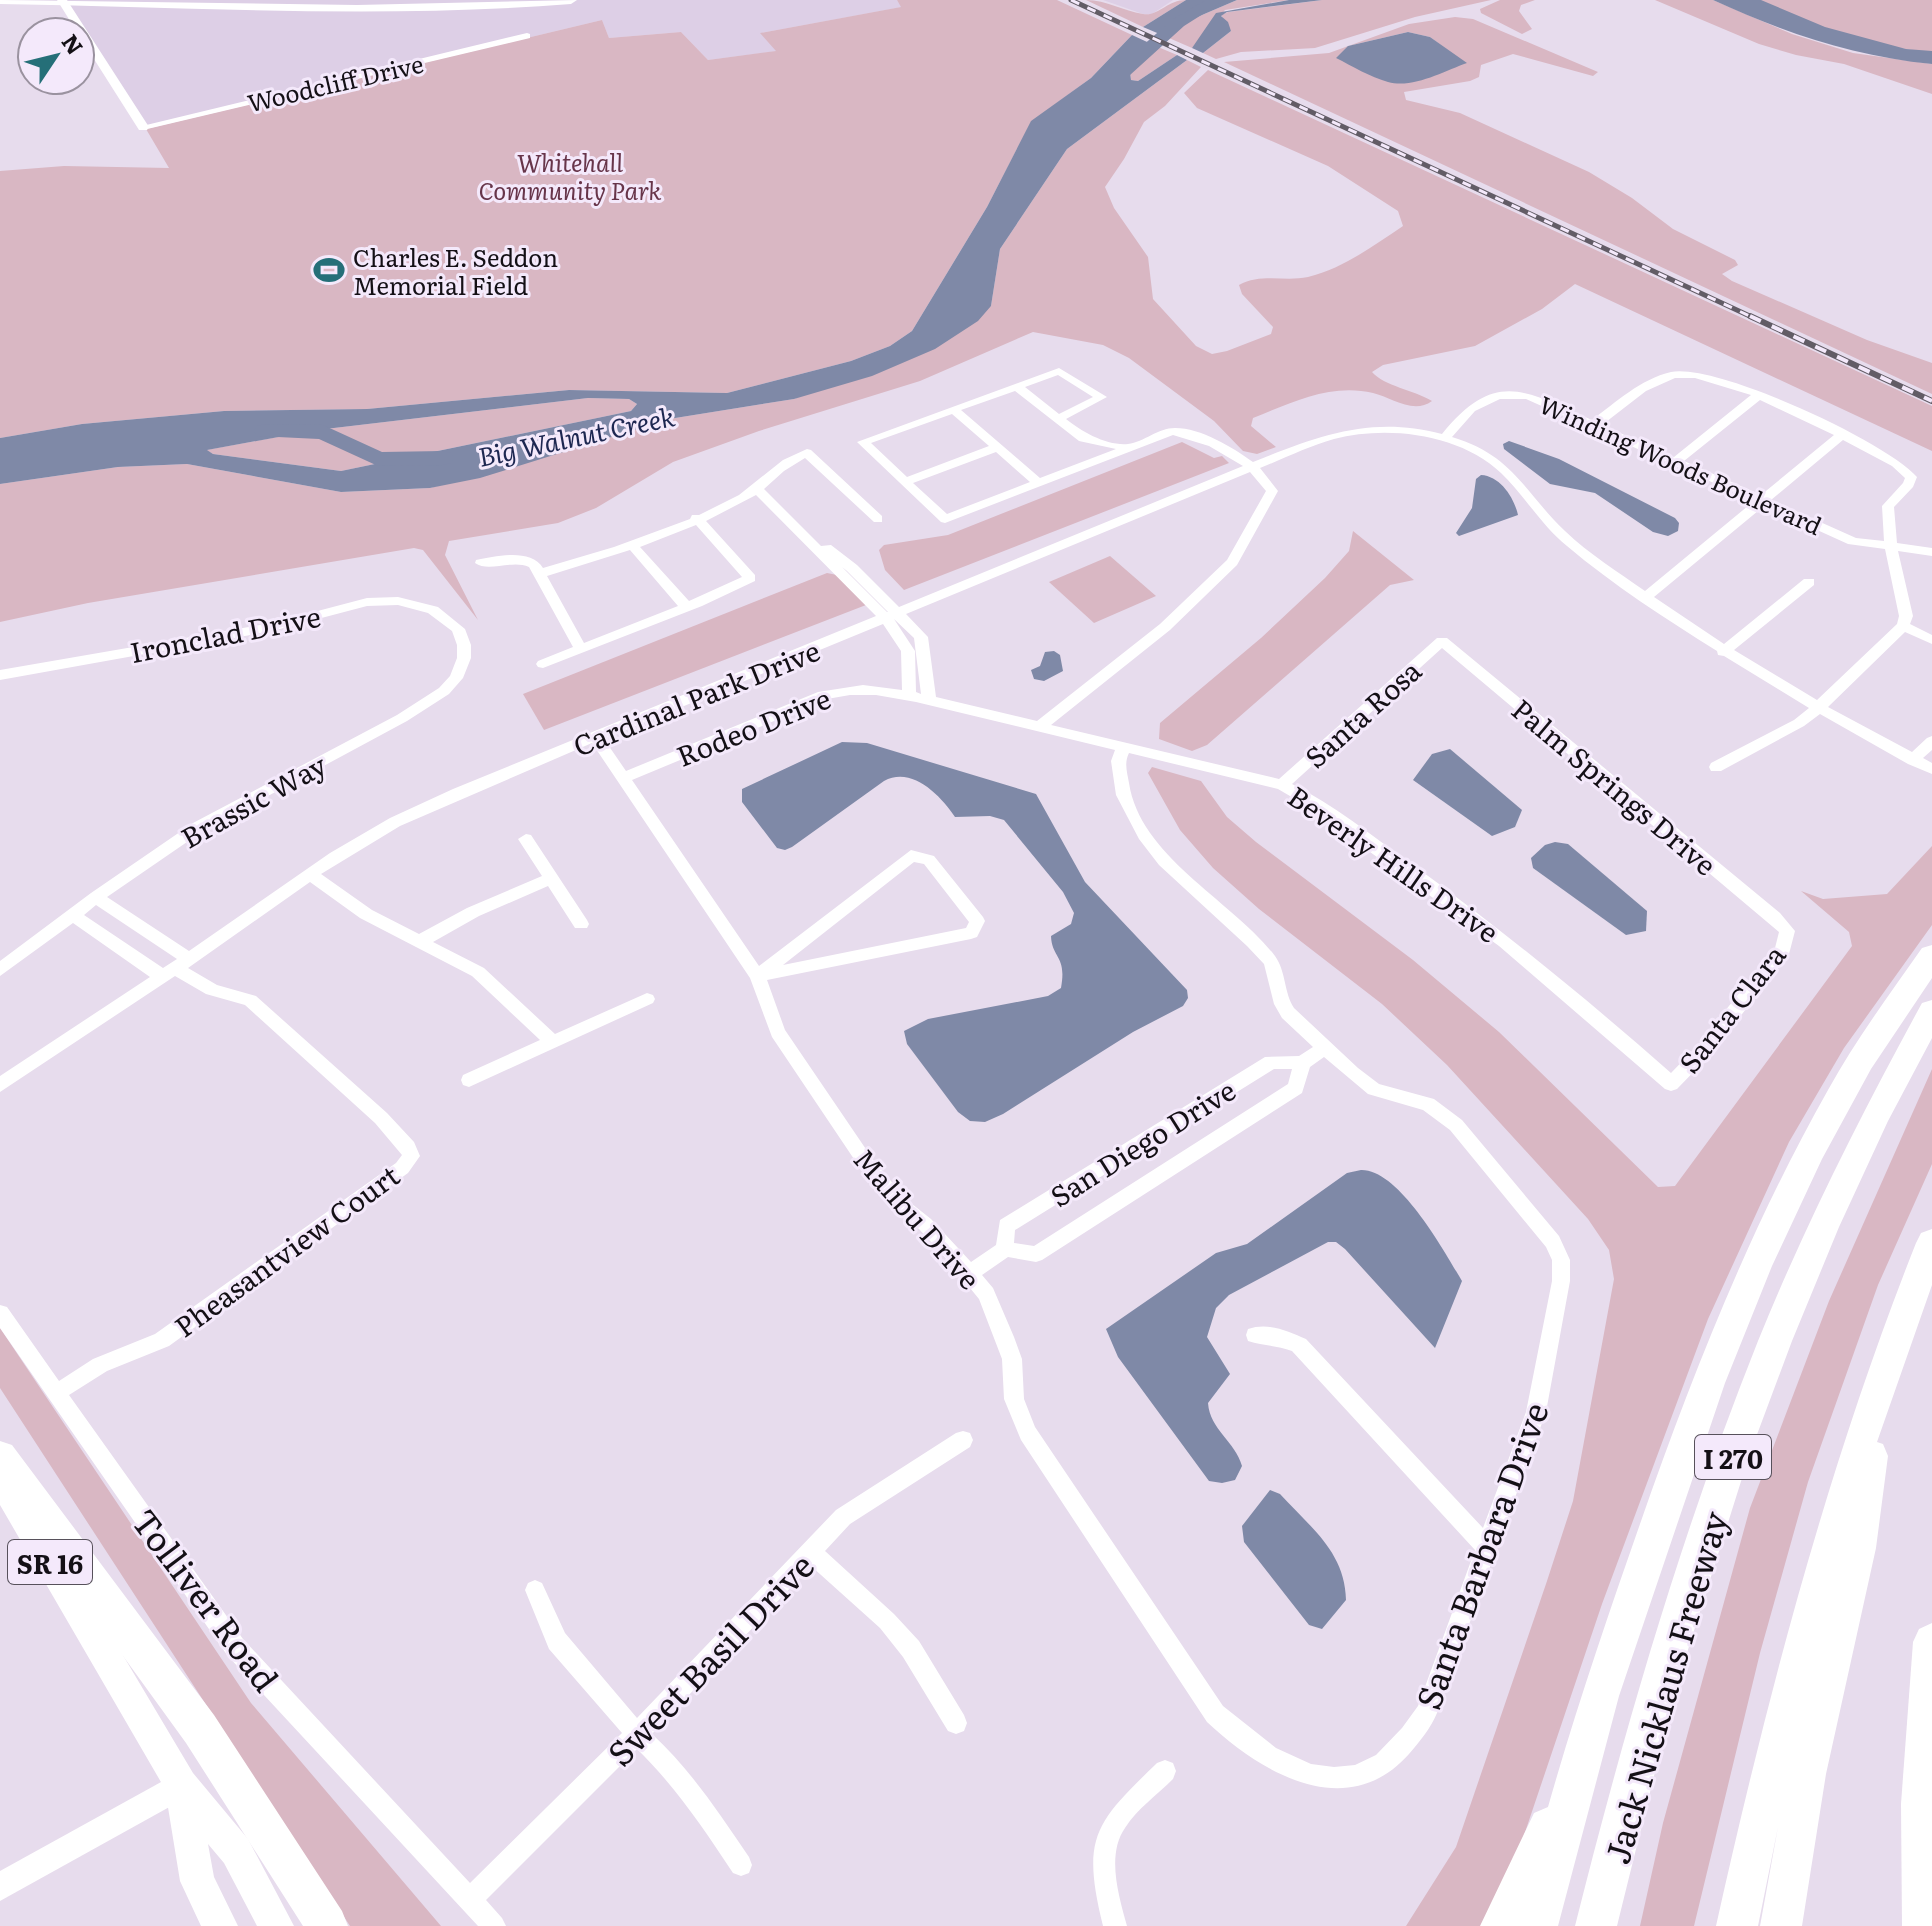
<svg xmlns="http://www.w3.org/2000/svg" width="1932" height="1926" font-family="Literata,serif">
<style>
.built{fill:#ddcfe6}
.green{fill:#d9b7c3;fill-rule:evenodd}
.water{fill:#7f89a7;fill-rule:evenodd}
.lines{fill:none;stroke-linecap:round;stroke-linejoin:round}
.river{fill:#7f89a7;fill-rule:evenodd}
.minor{fill:#fff;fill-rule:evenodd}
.tertiary{fill:#fff;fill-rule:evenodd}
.primary{fill:#fff;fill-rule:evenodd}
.motorway{fill:#fff;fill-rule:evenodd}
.rail-far1-casing{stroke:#625c66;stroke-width:5}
.rail-casing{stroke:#625c66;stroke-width:6}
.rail-far1{stroke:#f4e9fb;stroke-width:3;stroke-dasharray:9;stroke-linecap:butt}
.rail{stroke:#f4e9fb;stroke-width:4;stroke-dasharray:12;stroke-linecap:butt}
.labels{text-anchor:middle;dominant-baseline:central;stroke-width:6;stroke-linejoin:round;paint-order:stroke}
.far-street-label{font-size:24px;fill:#141016;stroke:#f4e9fb}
.far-park-label{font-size:24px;font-style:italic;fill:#67354a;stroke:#f4e9fb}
.far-poi-label{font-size:24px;fill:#141016;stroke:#f4e9fb;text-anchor:start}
.far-water-label{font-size:26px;font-style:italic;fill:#1d2751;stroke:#f4e9fb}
.shield{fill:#f4e9fb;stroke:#57515b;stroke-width:2}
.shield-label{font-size:26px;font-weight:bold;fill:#141016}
.street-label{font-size:28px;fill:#141016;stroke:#f4e9fb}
.near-street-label{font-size:34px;fill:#141016;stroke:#f4e9fb}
</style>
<rect width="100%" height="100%" fill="#e7dced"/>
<g class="built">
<path d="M19,0H897L902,7L761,33L777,51L708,60L681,32L609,38L602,20L146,129L65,1Z"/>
<path d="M1103,0H1173L1152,14H1143Z"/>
</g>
<g class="green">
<path d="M897,0H1057L1132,35L1091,78L1031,122L987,207L912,331L890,346L851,361L727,393L569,390L367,409L224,411L82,424L0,438V171L64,166L169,168L146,129L602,20L609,38L681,32L708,60L776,51L760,33L901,7Z"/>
<path d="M1086,0C1107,0 1123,11 1143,14C1158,17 1167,0 1186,0L1143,27Z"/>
<path d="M1237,0H1289L1225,10L1192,48L1169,38L1188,21Z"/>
<path d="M1322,0H1491L1415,17L1315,48L1241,52L1216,59L1203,53L1231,31L1221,15L1228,12Z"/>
<path d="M1500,0H1535L1521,5L1519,11L1532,29L1522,34L1481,13L1480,9Z"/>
<path d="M1655,0H1713L1792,34L1853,53L1932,64V94L1844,64L1796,55L1759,44Z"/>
<path d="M1748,0H1932V52C1868,47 1807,24 1748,0Z"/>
<path d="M1455,17L1473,19L1598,72L1593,76L1513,54L1481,65L1479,77L1470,81L1404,92L1406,100L1460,113L1589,172L1632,198L1673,229L1735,260L1738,265L1722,274L1732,281L1867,340L1932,363V394L1224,62L1329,53L1409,24ZM1408,32L1430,37L1461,60L1348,46Z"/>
<path d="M1158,47L1177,55L1138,81L1131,80L1130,72Z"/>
<path d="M1187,60L1201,67L1165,106L1144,122L1124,159L1105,187L1114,208L1148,257L1153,299L1196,346L1212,354L1227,351L1271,334L1273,327L1242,294L1239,285C1261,273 1285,282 1308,277C1344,268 1373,246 1403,226L1398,211L1328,166L1197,108L1184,93L1208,70L1932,406V451L1575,284L1542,309L1475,346L1383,365L1372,372C1384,386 1414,390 1432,401C1413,415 1391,397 1373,393C1330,383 1291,403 1253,418L1251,426L1276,447L1257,454L1243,451L1214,421L1129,358L1103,345L1033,332L920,381L759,431L673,462L596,508L558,523L449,541L445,555L478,620L423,550L414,548L88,603L0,622V484L118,467L187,464L341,492L430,488L669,419L794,399L991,306L1000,249L1067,149Z"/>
<path d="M588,398L629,399L637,404L631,411L341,471L213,454L206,450L317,430Z"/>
<path d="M1182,442L1214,458L1222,456L1229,463L904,590L885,570L879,550L884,545L948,535Z"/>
<path d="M1353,531L1414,580L1390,585L1207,745L1192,751L1159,739L1160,723L1261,638L1325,578L1349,551Z"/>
<path d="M1110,556L1156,596L1094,623L1049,582Z"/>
<path d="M827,573L837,575L866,605L544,730L523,694Z"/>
<path d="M1152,767L1201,781L1227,817L1256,842L1413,960L1499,1032L1658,1187L1675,1186L1852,946L1849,932L1801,891L1823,899L1887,894L1932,846V925L1844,1048L1789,1142L1708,1319L1602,1604L1516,1859L1483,1926H1406L1456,1847L1547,1581L1573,1501L1614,1279L1609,1250L1588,1219L1447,1065L1382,1004L1259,909L1213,868L1180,830L1148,773Z"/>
<path d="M1932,1069V1164L1878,1285L1808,1482L1760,1653L1694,1926H1640L1663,1823L1750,1508L1829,1301Z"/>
<path d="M0,1328L251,1703L441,1926H350L0,1388Z"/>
</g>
<g class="water">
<path d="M1186,0H1237L1188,21L1169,38L1143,27Z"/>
<path d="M1289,0H1322L1227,12L1221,16L1228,22L1231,31L1203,53L1192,48L1216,13Z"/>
<path d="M1713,0H1761L1825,27L1906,49L1932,51V64C1853,56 1785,33 1713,0Z"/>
<path d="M1408,32L1430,37L1467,63C1444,71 1413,89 1388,82C1370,77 1352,66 1336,58L1348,46Z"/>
<path d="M1132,35L1158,47L1130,72L1131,80L1138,81L1177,55L1187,60L1067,149L1000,249L991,306L978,321L935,349L872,376L794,399L669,419L480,478L430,488L341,492L187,464L118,467L0,484V438L82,424L224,411L367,409L569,390L727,393L851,361L890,346L912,331L987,207L1031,121L1091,78ZM588,398L629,399L637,404L631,411L341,471L213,454L207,450L317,430Z"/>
<path d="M1509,441L1559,459L1675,518L1679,523L1678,531L1668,536L1653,532L1595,493L1550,484L1504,449L1503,444Z"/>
<path d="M1481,475C1500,476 1514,497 1518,515L1459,536L1456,533L1472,508L1476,479Z"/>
<path d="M1054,651L1060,655L1063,671L1044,681L1034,679L1031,670L1040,666L1045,652Z"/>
<path d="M842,742L867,743L1036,794L1085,882L1187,990L1188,998L1183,1006L1133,1032L1003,1114L985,1122L970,1121L958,1112L907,1044L904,1031L928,1019L1048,996L1061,988C1067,955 1052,959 1051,936L1071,924L1074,913L1063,892L1004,820L990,816L955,817C940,795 912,766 884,781L792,847L785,850L777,848L742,802V789Z"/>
<path d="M1450,749L1522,810L1515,827L1492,836L1413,780L1432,754Z"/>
<path d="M1555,842L1568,844L1647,911L1646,931L1626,935L1533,868L1531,858L1545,845Z"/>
<path d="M1361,1170C1399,1169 1444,1251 1462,1281L1435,1348L1345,1249L1336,1242H1328L1229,1295L1216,1308L1207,1337L1230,1374L1208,1403C1210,1430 1235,1441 1242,1466L1235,1480L1222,1483L1209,1481L1118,1357L1106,1329L1216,1253L1247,1244L1347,1173Z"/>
<path d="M1270,1490L1280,1494C1311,1528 1345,1552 1346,1600L1322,1629L1309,1625L1244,1542L1242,1526Z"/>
</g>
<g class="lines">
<g class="river">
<path d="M1206,0H1225L1184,26L1130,75H1118L1115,71L1118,67L1172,20Z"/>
<path d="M265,424L323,425L382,452L443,451L451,453L454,458L451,463L443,465L378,466L319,439L257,436L254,431L257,426Z"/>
</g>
<g class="minor">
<path d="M527,33L530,34V38L143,130L138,127Z"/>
<path d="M1059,368L1107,397L1066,419C1082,432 1107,446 1128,444C1144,442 1158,428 1175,428C1201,428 1232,447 1253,462C1318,436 1371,415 1442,434C1496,368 1525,391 1592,420C1616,402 1641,379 1671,372C1717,363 1887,442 1917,477L1913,487L1894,507L1897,543L1932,548V556L1898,551L1913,616L1910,624L1932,635V644L1905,632L1828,707L1912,752L1927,738L1932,736V750L1923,758L1932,763V774L1908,764L1820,714L1804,726L1721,771H1711L1709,767L1711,763L1794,720L1809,708L1724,656L1718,655L1717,651C1666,619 1613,585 1567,546C1541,525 1525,496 1501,473C1460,434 1388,425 1334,439C1309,446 1285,458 1260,468L1278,491L1237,565L1170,630L1051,725L1279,779L1437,638H1447L1780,913L1795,931L1789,954L1710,1055L1677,1089L1671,1091L1665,1089L1499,946L1307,806L1278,789L1129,753C1124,763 1127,772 1129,783C1140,857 1233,901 1275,956C1286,971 1284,993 1294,1008L1358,1068L1379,1084L1434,1099L1462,1120L1559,1236L1570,1260V1281L1546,1412L1437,1713C1431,1728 1419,1742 1409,1754C1347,1824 1261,1773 1207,1722L1021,1440L1004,1399L1002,1359L979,1299L943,1255L919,1229L895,1210L862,1171L772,1037L750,978L592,743L400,826L321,874L372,910L419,934L467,908L542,876L518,839L526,834L531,835L587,920L589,924L587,928H575L548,886L479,916L433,942L484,968L555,1034L647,993L653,995L655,999L653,1003L469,1087L463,1085L461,1080L463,1075L540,1040L472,976L360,918L310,882L188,968L217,985L256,996L387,1113L414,1142L420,1156L408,1173L169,1346L107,1371L69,1395L243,1639L470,1883L622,1733L549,1649L525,1590L528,1583L535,1580L542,1583L565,1633L637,1718L836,1510L956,1433L963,1431L970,1433L973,1440L970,1447L850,1524L825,1551L894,1614L919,1641L964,1715L967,1723L964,1731L956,1734L948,1731L903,1657L880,1628L811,1566L652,1734C691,1770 719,1813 749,1857L752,1865L749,1873L741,1876L733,1873C704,1829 675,1786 637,1749L486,1900L502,1918L506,1926H478L227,1655L0,1328V1305L7,1307L59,1381L93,1359L155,1334L396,1163L402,1155L375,1123L245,1005L206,994L175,976L0,1092V1076L150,977L73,923L0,976V961L91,893L193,823L397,715L439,688L450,676L457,658V645L452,631L428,613L398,605L367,606L272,631L0,680V670L272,623L367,598L398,597L438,607L465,629L471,645V658L463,678L449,694L407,721L203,831L107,897L189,951L330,853L390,818L453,789L876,616L756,495L706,521L755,575V581L702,606L543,668L538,667L536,664L538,661L573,647L529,567C512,559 489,573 475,563L476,560C496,556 531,548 543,568L614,547L690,519L692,515H699L739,495L783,460L807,449L811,450L882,516V522H874L805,458L784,471L764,489L821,546L831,545L857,565L899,607L1243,466L1209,446L1173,435L945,523L941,522L857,442ZM1058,375L1093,397L1059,414L1025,387ZM1675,378H1695L1751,395L1674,457L1602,425L1646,391ZM1015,391L1079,441L1116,449L1040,478L961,410ZM1500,399H1526L1754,501L1645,591C1618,572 1589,554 1565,531C1524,492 1513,455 1452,437L1475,411ZM1760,400L1834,435L1761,495L1684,461ZM952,414L989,446L907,477L871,443ZM1843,440L1892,466L1905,478L1903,483L1882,506L1884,541L1856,538L1771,500ZM996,452L1030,482L947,514L913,483ZM1250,472L1266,491L1227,560L1160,624L1037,721L936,697L928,637L906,614ZM1764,506L1848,544L1885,549L1899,616L1897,624L1817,700L1734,650L1814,585V579H1804L1724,644L1654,597ZM696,525L742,577L689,601L640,547ZM630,550L678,606L584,643L547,576ZM842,567L847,571L888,612H887ZM894,619L914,638L921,694L916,692L915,651ZM883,624L901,651L902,690L863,685L818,692L626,771L604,739ZM1442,648L1779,932L1775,948L1698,1045L1671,1073C1587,999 1500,928 1409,862C1371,835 1334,805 1292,784ZM850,695H876L916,702L1115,750L1111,761L1116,795L1139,839L1159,865L1247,946L1264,964L1274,1004L1282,1018L1313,1047L1299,1056L1265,1057L1000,1220L996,1245L971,1262L931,1219L907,1200L874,1161L785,1030L767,980L971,939L977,937L985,921L983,917L934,856L911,850L759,966L632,780L827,699ZM914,862L924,864L969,922L966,928L783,965ZM96,905L177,959L163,968L84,915ZM1324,1057L1368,1094L1423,1110L1450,1130L1546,1247L1552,1260V1281L1526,1412L1483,1528L1306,1339C1288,1331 1268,1322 1248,1329L1246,1335L1248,1341C1263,1346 1277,1345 1292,1351L1475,1550L1418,1706L1402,1728L1376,1755L1355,1765L1334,1767L1311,1764L1276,1748L1223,1706L1035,1427L1024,1399L1022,1359L1014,1337L993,1288L982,1275L1008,1257L1036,1262L1042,1260L1302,1093L1310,1067ZM1274,1069H1292L1288,1084L1034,1246L1014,1243L1015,1230Z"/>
<path d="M1165,1760L1173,1763L1176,1771L1173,1779C1157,1795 1137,1809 1125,1828C1106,1855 1119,1897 1127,1926H1103C1081,1837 1095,1823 1157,1763Z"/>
</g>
<g class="tertiary">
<path d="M57,0H67L149,127L147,130H139L80,37V32H77Z"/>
<path d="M181,1771L191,1775L195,1785L191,1795L0,1901V1871Z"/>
</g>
<g class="primary">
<path d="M0,0L357,5L577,0L571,4C381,19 191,7 0,4Z"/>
<path d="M0,1463L11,1467L193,1773L248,1839L294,1926H257L224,1863L208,1844L214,1877L238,1926H201L180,1881L165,1789L0,1505Z"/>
</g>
<g class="motorway">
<path d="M1932,945V978L1871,1069L1822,1159L1772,1266L1725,1383L1619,1696L1558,1926H1480L1534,1813L1548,1807C1575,1712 1607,1618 1640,1524C1692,1375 1750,1228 1828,1090C1855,1041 1889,995 1922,948Z"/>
<path d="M1932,1000V1038L1888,1121L1839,1227L1792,1341L1749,1456L1675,1691L1617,1926H1575C1625,1727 1682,1531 1758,1341C1805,1225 1862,1113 1922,1003Z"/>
<path d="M1932,1229V1285L1877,1442L1883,1444L1888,1456L1876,1548L1826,1774L1802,1926H1760L1778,1827L1758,1926H1716C1768,1693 1828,1465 1916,1243L1921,1233Z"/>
<path d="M0,1441L12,1445L214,1715L342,1911L348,1926H303L186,1743L0,1486Z"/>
<path d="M1932,1623V1926H1902L1901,1804L1913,1642L1919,1629Z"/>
</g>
<g class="rail-far1-casing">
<path id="rail-far1" d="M1071,0L1754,318"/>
</g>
<g class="rail-casing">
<path id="rail" d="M1750,316L1932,401"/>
</g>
<use href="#rail-far1" class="rail-far1"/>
<use href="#rail" class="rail"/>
</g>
<defs>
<g id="stadium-bare" transform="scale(2.4)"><path d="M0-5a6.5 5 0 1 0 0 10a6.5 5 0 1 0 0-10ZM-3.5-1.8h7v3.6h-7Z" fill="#256f78" stroke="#f4e9fb" stroke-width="2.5" paint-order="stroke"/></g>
</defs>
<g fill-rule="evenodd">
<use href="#stadium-bare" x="329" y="270"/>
</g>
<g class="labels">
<g class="far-street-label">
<text transform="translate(335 82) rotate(-13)">Woodcliff Drive</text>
<text transform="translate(1681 464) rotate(24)">Winding Woods Boulevard</text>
</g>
<g class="far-park-label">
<text x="570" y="161">Whitehall<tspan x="570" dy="28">Community Park</tspan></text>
</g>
<g class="far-poi-label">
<text x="353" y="256">Charles E. Seddon<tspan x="353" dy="28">Memorial Field</tspan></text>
</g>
<g class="far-water-label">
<text transform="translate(576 435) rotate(-12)">Big Walnut Creek</text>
</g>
<g class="shield">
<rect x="1695" y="1435" width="76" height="44" rx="6"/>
<rect x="8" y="1540" width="84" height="44" rx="6"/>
</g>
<g class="shield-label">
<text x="1733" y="1457">I 270</text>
<text x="50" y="1562">SR 16</text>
</g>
<g class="street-label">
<text transform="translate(225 633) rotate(-11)">Ironclad Drive</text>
<text transform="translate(696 697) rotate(-22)">Cardinal Park Drive</text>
<text transform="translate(1362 713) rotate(-42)">Santa Rosa</text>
<text transform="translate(753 726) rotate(-22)">Rodeo Drive</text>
<text transform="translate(1615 786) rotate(40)">Palm Springs Drive</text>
<text transform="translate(253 800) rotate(-29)">Brassic Way</text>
<text transform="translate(1394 863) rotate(35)">Beverly Hills Drive</text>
<text transform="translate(1731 1008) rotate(-52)">Santa Clara</text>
<text transform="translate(1142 1142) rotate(-32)">San Diego Drive</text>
<text transform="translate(918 1218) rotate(49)">Malibu Drive</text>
<text transform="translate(286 1250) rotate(-36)">Pheasantview Court</text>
</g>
<g class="near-street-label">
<text transform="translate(1480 1555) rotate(-70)">Santa Barbara Drive</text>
<text transform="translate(207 1599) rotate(53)">Tolliver Road</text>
<text transform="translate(709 1658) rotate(-46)">Sweet Basil Drive</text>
<text transform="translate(1664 1687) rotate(-74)">Jack Nicklaus Freeway</text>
</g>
</g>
<g transform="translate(56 56) rotate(55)"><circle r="38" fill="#f4e9fb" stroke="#9a929f" stroke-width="2"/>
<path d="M0-6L14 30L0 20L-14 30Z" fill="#256f78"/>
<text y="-12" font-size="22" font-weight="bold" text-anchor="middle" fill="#141016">N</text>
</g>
</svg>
